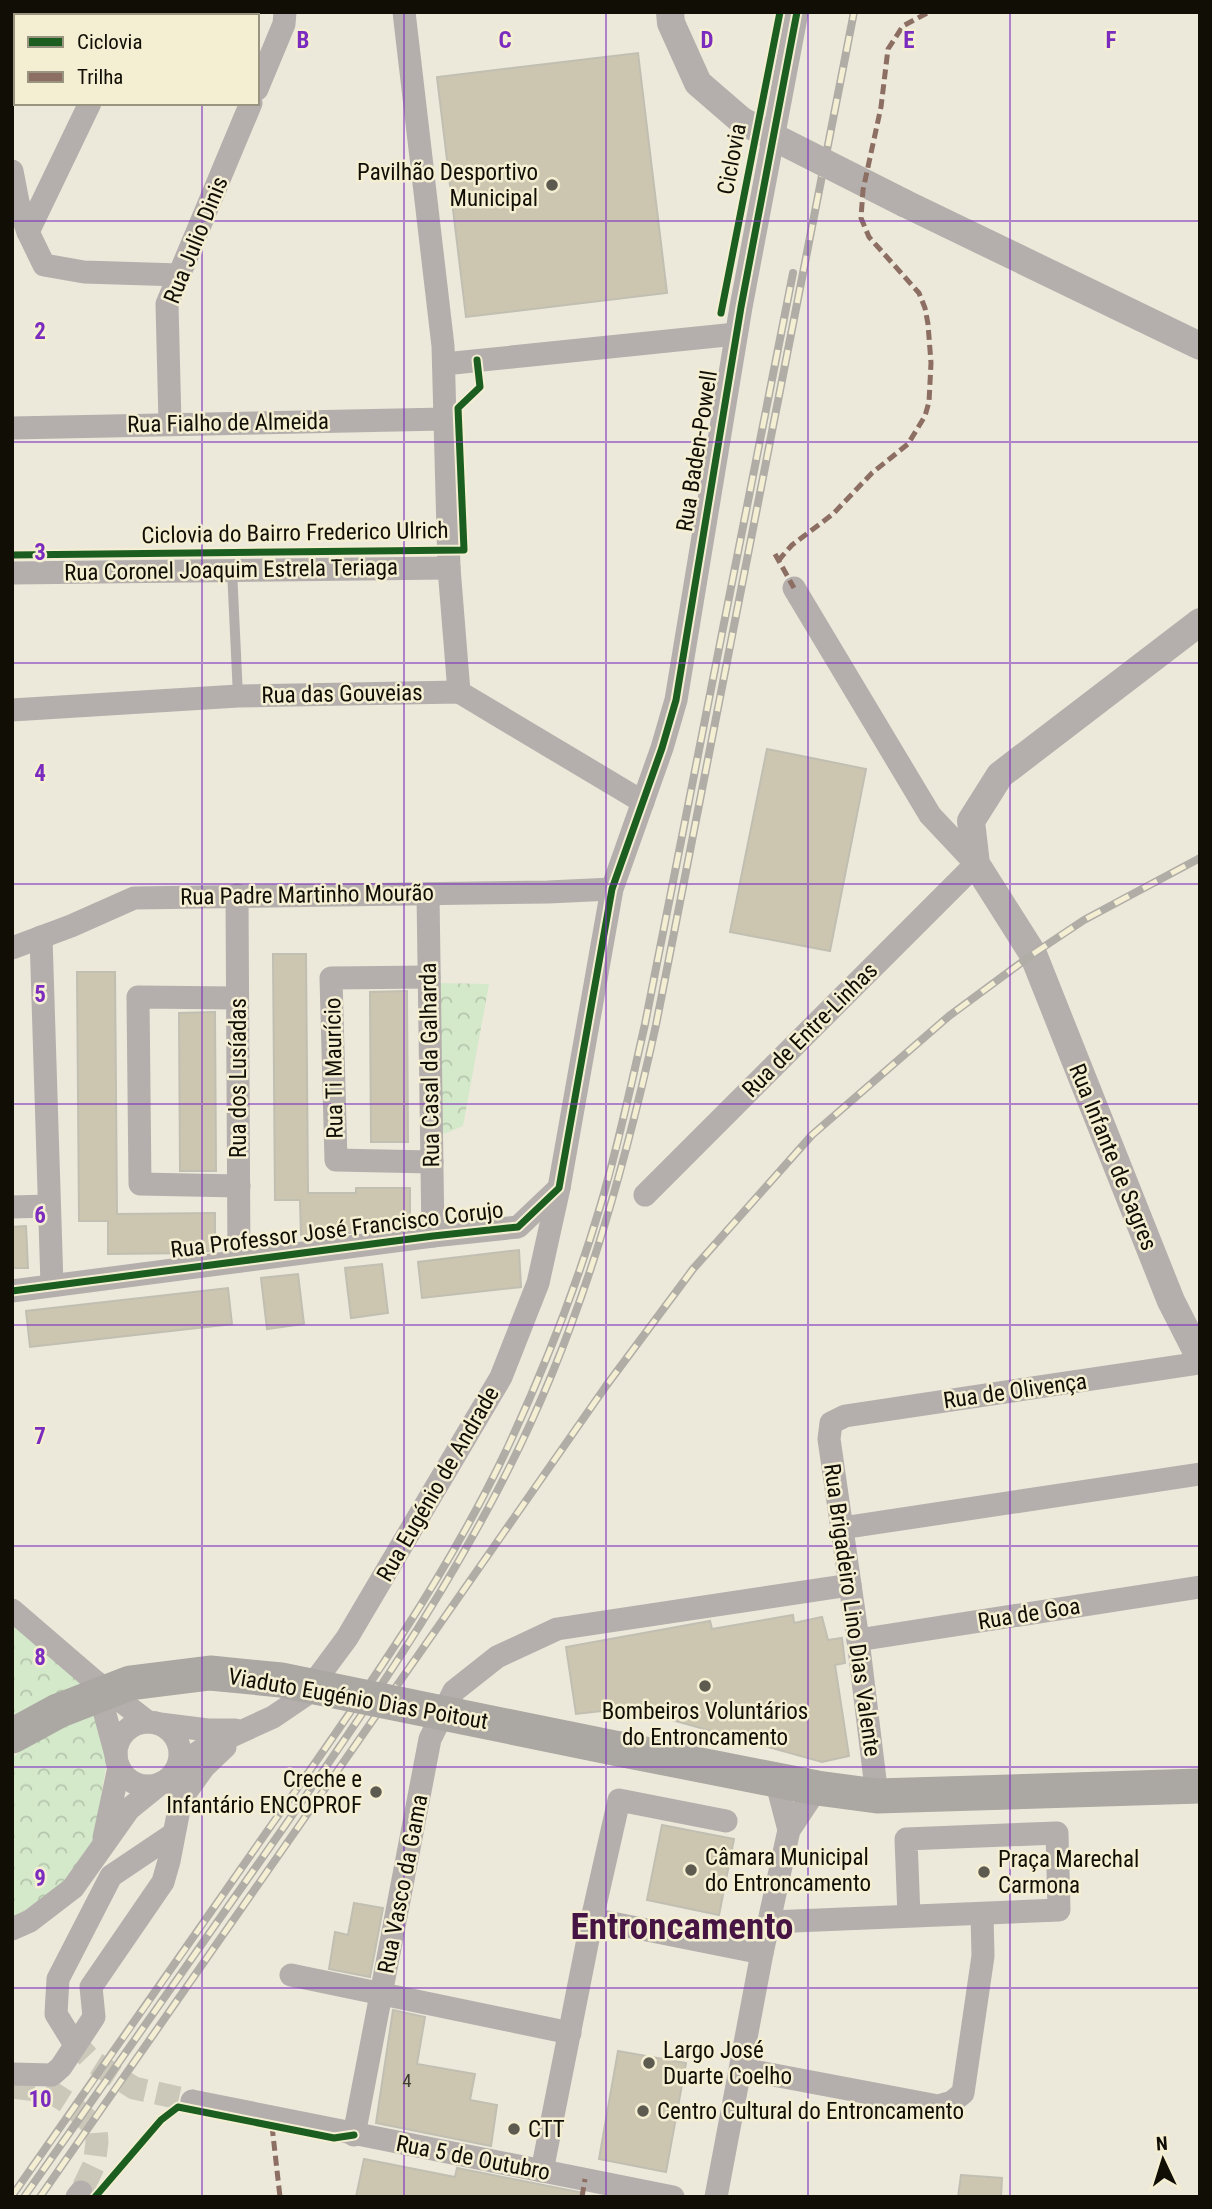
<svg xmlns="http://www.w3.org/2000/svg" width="1212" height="2209" font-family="'Roboto Condensed',sans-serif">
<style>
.park{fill:url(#park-crowns)}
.building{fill:#ccc6b1;stroke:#c1beb2;stroke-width:2}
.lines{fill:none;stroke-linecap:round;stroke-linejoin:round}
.minor-tunnel{stroke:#cbc8ba;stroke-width:23;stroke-dasharray:23 11;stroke-linecap:butt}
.service{stroke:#b4afac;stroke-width:10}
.minor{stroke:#b4afac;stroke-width:23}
.tertiary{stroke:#b4afac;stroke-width:28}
.primary{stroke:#aba7a2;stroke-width:35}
.rail-casing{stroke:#b0ada7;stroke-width:8}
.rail{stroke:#f4eed2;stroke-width:5;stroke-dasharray:16;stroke-linecap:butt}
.tertiary-bridge{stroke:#b4afac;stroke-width:28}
.primary-bridge{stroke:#aba7a2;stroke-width:35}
.quiet{stroke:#8d6e63;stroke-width:5;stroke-dasharray:10 5;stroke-linecap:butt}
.cycleway-casing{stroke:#f4eed2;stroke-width:11}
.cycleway{stroke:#1b5e20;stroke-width:7}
.grid{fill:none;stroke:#7b2cbf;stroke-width:2;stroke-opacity:0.55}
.poi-dot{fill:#5d5b50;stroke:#f4eed2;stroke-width:2.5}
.labels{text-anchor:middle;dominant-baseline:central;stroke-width:5;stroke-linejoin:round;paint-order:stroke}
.number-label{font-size:19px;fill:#3f3c30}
.street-label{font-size:23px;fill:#100e05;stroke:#f4eed2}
.poi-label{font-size:23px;fill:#100e05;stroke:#f4eed2;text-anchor:start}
.town-label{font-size:37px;font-weight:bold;fill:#471544;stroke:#f4eed2}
.grid-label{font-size:23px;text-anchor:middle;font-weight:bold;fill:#7b2cbf;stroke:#f4eed2;stroke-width:5;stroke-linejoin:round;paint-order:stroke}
</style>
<defs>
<pattern id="park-crowns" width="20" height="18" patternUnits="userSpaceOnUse" patternTransform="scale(1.75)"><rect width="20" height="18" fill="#d4e8ca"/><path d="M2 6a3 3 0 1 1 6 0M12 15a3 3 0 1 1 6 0" fill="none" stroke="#b5c6ac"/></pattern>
</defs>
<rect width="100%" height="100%" fill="#ece9da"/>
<g class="park">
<path d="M437,983L489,984L463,1126L444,1134L436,1128Z"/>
<path d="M12,1610L91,1678L12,1732Z"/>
<path d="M94,1710L102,1734L106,1766L93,1845L54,1893L12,1918V1758L40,1735Z"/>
</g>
<g class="building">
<path d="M638,53L667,293L466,317L437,77Z"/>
<path d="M767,749L866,769L830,951L730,932Z"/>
<path d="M273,954H306L308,1193H356V1188H410V1225L356,1229V1232L333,1235H301L300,1200H275Z"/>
<path d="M77,972H115L117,1214L215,1213V1250L196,1253L108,1254V1221H79Z"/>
<path d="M407,991L408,1142H371L370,992Z"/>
<path d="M215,1012L216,1171H180L179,1013Z"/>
<path d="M26,1226L28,1268H12V1227Z"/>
<path d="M519,1250L521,1287L422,1298L418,1262Z"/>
<path d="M382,1264L388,1313L351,1318L345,1268Z"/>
<path d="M298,1274L304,1324L267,1329L261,1278Z"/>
<path d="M228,1288L232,1324L30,1347L26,1311Z"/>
<path d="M793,1615L794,1623L822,1617L828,1640L842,1638L845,1663L835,1665L849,1756L822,1762L629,1708L576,1714L566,1647L710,1621L712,1629Z"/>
<path d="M662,1825L734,1839L719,1915L647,1900Z"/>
<path d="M354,1903L383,1908L370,1977L329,1969L335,1932L348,1935Z"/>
<path d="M393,2010L425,2017L417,2064L475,2074L470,2100L497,2105L491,2146L376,2123Z"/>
<path d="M618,2051L686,2063L666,2172L599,2159Z"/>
<path d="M364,2159L455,2177L457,2168L584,2193V2197H356Z"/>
<path d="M961,2175L1002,2178L1001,2197H958Z"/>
</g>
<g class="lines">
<g class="minor-tunnel">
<path d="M72,2040L92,2061L134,2088L192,2101"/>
<path d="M12,2087L51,2092L70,2104L96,2128L97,2142L94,2165L81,2192"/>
</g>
<g class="service">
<path d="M232,570L238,696"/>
<path d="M95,2197L161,2120L178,2107L195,2110"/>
</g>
<g class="minor">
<path d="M404,12L443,346L449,568L459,692"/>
<path d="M122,16L123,12"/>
<path d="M257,89L284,24L285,12"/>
<path d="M12,171L18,202L28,232L90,103"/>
<path d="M28,232L44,265L84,272L180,275"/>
<path d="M444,364L736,334"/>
<path d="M170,423L167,304L251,103"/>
<path d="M12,428L444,419"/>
<path d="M12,573L449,568"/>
<path d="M12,710L238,696L459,692L643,802"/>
<path d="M428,894L433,1236"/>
<path d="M237,895L239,1261"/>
<path d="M41,937L52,1285"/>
<path d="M12,948L71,926L134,898L548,892L612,889"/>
<path d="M429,977L331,978L336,1160L432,1162"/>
<path d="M237,998L138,997L140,1184L239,1186"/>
<path d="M645,1195L976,864L930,815L794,588"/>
<path d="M12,1207L48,1206"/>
<path d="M12,1291L433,1236L518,1227L559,1188L612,889L662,748L676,700L741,307L797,12"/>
<path d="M842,1528L1200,1474"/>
<path d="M12,1610L91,1678L148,1722"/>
<path d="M858,1640L1200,1587"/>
<path d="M93,1684L105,1714L116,1755"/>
<circle cx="148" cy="1754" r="32"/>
<path d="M160,1724L208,1730H235"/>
<path d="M178,1766L203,1749L273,1717L304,1696L347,1638L501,1377L538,1283L559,1188"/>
<path d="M776,1780L789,1830"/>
<path d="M877,1796L858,1640L829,1439L831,1423L845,1416L1200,1363"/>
<path d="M181,1799L204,1767L225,1747"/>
<path d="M104,1838L119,1767"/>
<path d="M592,1919L762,1953"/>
<path d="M770,1922L1059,1910L1057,1833L906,1839L909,1916"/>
<path d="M12,1929L30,1921L73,1888L129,1809L161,1783"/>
<path d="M291,1975L570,2033"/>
<path d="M72,2040L56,2014L58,1979L111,1876L172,1835"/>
<path d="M742,2069L938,2106L952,2102L963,2093L983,1956L982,1914"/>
<path d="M12,2074L52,2075L61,2067L94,2017L91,1987L163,1882L169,1861L181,1799L172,1776"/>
<path d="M192,2101L673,2197"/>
<path d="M354,2135L430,1739L454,1691L497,1657L557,1629L850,1585"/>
<path d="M542,2171L592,1919L619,1800L726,1821"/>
<path d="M77,2197L81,2192"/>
<path d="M716,2197L762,1953L789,1830L817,1788"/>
</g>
<g class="tertiary">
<path d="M670,12L671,23L698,83L742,121"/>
<path d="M904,203L1200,346"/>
<path d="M1200,622L1000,775L971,821L976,864L1033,954L1171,1301L1200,1358"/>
</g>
<g class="primary">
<path d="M12,1736L58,1711"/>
<path d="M619,1749L817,1788L877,1796L1200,1786"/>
</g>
<g class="rail-casing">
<g id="rail">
<path d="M12,2196C98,2074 183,1952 268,1830C353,1709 441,1587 505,1453C542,1374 575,1291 600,1207C618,1147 631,1085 645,1024L793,273"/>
<path d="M24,2197C105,2083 185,1968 265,1854C352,1730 439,1607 507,1472C579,1331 622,1179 656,1025L854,12"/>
<path d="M40,2197L606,1386L693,1269L812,1135L949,1016L1033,954L1084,920L1200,858"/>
</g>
</g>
<use href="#rail" class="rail"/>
<path class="tertiary-bridge" d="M742,121L904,203"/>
<path class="primary-bridge" d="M58,1711L130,1683L210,1673L281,1680L619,1749"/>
<g class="quiet">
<path d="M775,554L794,588"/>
<path d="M778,561L792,545L833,514L872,473L908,444L925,416L929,402L931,363L928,324L925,308L919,293L869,237L861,218L863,190L881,107L888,49L903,26L929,12"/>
<path d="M272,2126L280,2197"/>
<path d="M582,2197L585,2179"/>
</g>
<g class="cycleway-casing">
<g id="cycleway">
<path d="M721,313L780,12"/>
<path d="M12,555L464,550L458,408L480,387L477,360"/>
<path d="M12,1291L433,1236L518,1227L559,1188L612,889L662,748L676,700L741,307L797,12"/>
<path d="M95,2197L161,2120L178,2107L334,2138L354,2135"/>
</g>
</g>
<use href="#cycleway" class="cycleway"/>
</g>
<path class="grid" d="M202,12V16M404,12V2197M606,12V2197M808,12V2197M1010,12V2197M202,103V2197M12,221H1200M12,442H1200M12,663H1200M12,884H1200M12,1104H1200M12,1325H1200M12,1546H1200M12,1767H1200M12,1988H1200"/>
<g class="poi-dot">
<circle cx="552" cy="185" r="7"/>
<circle cx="705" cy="1686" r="7"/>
<circle cx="376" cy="1792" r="7"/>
<circle cx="691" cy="1870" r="7"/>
<circle cx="984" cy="1872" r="7"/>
<circle cx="649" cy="2063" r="7"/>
<circle cx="643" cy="2111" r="7"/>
<circle cx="514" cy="2129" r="7"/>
</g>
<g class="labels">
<g class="number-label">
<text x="407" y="2080">4</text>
</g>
<g class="street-label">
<text transform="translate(732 159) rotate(-79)">Ciclovia</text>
<text transform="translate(196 240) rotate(-68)">Rua Julio Dinis</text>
<text transform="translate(228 423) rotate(-1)">Rua Fialho de Almeida</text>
<text transform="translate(697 451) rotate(-81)">Rua Baden-Powell</text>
<text transform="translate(295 533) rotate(-1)">Ciclovia do Bairro Frederico Ulrich</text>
<text transform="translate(231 570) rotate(-1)">Rua Coronel Joaquim Estrela Teriaga</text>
<text transform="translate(342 694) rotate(-1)">Rua das Gouveias</text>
<text transform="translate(307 895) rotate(-1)">Rua Padre Martinho Mourão</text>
<text transform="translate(810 1030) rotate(-45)">Rua de Entre-Linhas</text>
<text transform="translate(430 1065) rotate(-91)">Rua Casal da Galharda</text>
<text transform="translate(334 1068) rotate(-91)">Rua Ti Maurício</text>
<text transform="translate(238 1078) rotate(-90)">Rua dos Lusíadas</text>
<text transform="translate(1113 1157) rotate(68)">Rua Infante de Sagres</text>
<text transform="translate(337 1230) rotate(-7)">Rua Professor José Francisco Corujo</text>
<text transform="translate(1015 1391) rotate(-8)">Rua de Olivença</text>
<text transform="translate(438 1484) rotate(-60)">Rua Eugénio de Andrade</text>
<text transform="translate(852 1610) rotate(82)">Rua Brigadeiro Lino Dias Valente</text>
<text transform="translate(1029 1614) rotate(-9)">Rua de Goa</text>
<text transform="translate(358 1699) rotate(10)">Viaduto Eugénio Dias Poitout</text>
<text transform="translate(403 1884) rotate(-79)">Rua Vasco da Gama</text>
<text transform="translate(473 2158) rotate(11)">Rua 5 de Outubro</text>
</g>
<g class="poi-label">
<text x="538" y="172" text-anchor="end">Pavilhão Desportivo<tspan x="538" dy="26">Municipal</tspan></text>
<text x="705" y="1711" text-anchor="middle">Bombeiros Voluntários<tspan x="705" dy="26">do Entroncamento</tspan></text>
<text x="362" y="1779" text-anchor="end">Creche e<tspan x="362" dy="26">Infantário ENCOPROF</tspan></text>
<text x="705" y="1857">Câmara Municipal<tspan x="705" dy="26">do Entroncamento</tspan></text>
<text x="998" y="1859">Praça Marechal<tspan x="998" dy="26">Carmona</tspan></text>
<text x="663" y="2050">Largo José<tspan x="663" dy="26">Duarte Coelho</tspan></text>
<text x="657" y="2111">Centro Cultural do Entroncamento</text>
<text x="528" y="2129">CTT</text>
</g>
<g class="town-label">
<text x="682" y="1926">Entroncamento</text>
</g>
</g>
<g class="grid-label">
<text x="303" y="48">B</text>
<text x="505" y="48">C</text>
<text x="707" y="48">D</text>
<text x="909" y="48">E</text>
<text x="1111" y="48">F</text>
<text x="40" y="339">2</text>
<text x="40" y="560">3</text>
<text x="40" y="781">4</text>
<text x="40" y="1002">5</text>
<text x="40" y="1223">6</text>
<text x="40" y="1444">7</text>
<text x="40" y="1665">8</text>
<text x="40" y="1886">9</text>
<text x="40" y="2107">10</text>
</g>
<rect width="1212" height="2209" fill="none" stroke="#100e05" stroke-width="28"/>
<rect x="14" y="14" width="245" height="91" fill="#f4eed2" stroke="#999480" stroke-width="2"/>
<rect x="28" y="37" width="35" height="10" fill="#1b5e20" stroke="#999480" stroke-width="2"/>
<text x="77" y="49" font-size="21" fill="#100e05">Ciclovia</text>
<rect x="28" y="72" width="35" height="10" fill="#8d6e63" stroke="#999480" stroke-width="2"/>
<text x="77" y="84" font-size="21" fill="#100e05">Trilha</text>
<g transform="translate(1163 2160) rotate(356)" stroke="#f4eed2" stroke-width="5" paint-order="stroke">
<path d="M0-5L12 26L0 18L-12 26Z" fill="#100e05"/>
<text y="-10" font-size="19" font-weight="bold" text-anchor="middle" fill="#100e05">N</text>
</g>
</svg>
